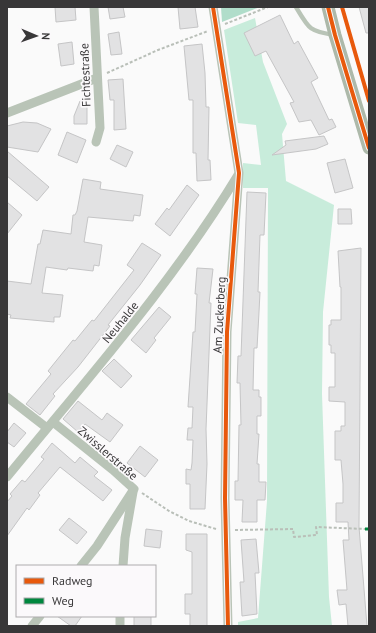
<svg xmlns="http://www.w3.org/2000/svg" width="376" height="633" font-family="'PT Sans',sans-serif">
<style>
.green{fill:#c8ecdb}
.forest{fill:#b0ddca}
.building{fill:#e2e2e3;stroke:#c5c5c6}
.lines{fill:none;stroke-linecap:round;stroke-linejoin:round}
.path{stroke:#b9bfb8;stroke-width:2;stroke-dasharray:3 2;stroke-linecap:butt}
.lane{stroke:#b9c4b7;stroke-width:4.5}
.street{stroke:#b9c4b7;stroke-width:9}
.secondary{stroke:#adb9aa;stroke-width:13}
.quiet{stroke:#00873e;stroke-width:3;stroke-dasharray:6 3;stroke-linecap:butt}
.cycleway-casing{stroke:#fbf9fb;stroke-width:6}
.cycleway{stroke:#e8590c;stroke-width:4}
.labels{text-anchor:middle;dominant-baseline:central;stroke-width:3.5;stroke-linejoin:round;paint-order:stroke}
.street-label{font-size:12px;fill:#383738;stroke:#fbf9fb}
</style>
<rect width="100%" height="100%" fill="#fafafa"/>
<path class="green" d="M255,18L263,62L287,124L282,134L286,181L334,205L323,312L322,394L329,597L332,626H238V622L258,618L267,501L268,188H243V163L261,165L256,125L238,123L224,30Z"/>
<path class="forest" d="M221,7H260L222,22Z"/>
<g class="building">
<path d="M55,7H75L76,20L56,22Z"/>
<path d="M108,7H123L125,17L110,19Z"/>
<path d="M178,7H195L198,27L180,29Z"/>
<path d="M359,7H369V33H366Z"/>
<path d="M280,15L294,44L298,41L318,78L311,82L329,120L332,119L336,127L319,135L311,120L299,122L290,103L294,102L266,51L255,56L244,33Z"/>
<path d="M119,32L122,54L111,55L108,34Z"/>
<path d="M72,42L74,64L61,66L58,44Z"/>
<path d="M202,44L205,73L206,107H209L208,160H210L211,180L197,181L196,153H193V100H189L184,46Z"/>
<path d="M123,79L126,129L114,130V100H110L108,80Z"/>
<path d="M80,101H87V124H74V116Z"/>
<path d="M23,122L37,123L51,129L38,152L7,147V126Z"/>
<path d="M67,132L86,140L77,163L58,155Z"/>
<path d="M324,136L328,144L316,149L272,155L286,145L285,141Z"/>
<path d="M117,145L133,152L126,167L110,159Z"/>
<path d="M7,151L49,187L37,201L7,176Z"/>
<path d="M345,159L353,188L335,193L327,163Z"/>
<path d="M83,179L101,182L100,189L143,195L140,216L134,215L133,221L88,217L84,242L102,245L99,266L94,265L93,271L68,268L67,270L46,267L42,293L63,295L60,317H54V322L10,318L11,315L7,314V281L31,284L38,244H40L43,230L71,234L73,215H75L77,211Z"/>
<path d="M187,185L199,195L170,236L155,224L167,208L169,210Z"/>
<path d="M247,192L266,193L264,235H260L258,292H260L259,312L257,348H254L253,390H259V397H261V416H257V434H259L257,464H259V482H266L265,500H257V522H242L243,500H235V481H238L239,425H241L240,383H237L238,356H241Z"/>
<path d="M7,202L22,215L7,234Z"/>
<path d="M338,209H351L352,224H338Z"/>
<path d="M142,243L161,255L140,285L108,325L110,326L78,367L53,394L55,396L40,415L26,404L51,374L48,371L73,340L75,341L92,320L94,321L134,270L127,265Z"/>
<path d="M361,248L359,527L367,626H348L346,604L339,605L337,590H347L343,540H349L348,522H336V503H343V484L341,460H335V431H341V426H345V402L329,401V387H335V353H331V345H329V325H331V320H341V287H340L338,251Z"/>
<path d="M197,268L213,269L209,303H211L206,429L207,464L205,509H190V484H186V469L191,470L192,463L193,440H187L188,428H192L193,407H188L193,332H195L197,294H195Z"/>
<path d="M159,307L171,317L154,338L156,340L146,353L131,340Z"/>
<path d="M114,359L132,376L121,388L102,371Z"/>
<path d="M78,401L102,420L107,413L123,425L110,442L85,424L78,432L63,419Z"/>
<path d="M14,423L26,433L14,447L7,442V432Z"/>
<path d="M52,443L75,463L80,457L98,472L94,476L112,490L103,501L60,467L38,493L40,495L29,510L27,508L7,536V502L12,496L10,494L22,480L25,482L44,459L41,457Z"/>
<path d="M140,446L158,460L145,477L127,463Z"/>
<path d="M69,518L87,532L77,544L59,530Z"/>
<path d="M146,529L162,531L160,548L144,546Z"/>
<path d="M186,534H207V626H190V614H185V594H192V552L186,550Z"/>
<path d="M256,539L259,573H255L257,614L242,616L240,582H244L241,540Z"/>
<path d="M57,616H82L75,626H71Z"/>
<rect x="134" y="616" width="17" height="10"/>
</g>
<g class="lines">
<g class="path">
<path d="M225,24L268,7"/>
<path d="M107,73L158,50L208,31"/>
<path d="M142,493L169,511L189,521L216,529"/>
<path d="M235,530L293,529L294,537L317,535L316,527L365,529"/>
</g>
<path class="lane" d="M296,7C309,29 309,31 334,35"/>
<g class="street">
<path d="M94,7L100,128L96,142"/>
<path d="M213,7L239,173L227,332L225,498L228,626"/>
<path d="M7,113L97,78"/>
<path d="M7,397L47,428"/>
<path d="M53,422L113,470L134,489L97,546L81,566"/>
<path d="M7,477C87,379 172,284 238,175"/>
<path d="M123,566L125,538L133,492"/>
<path d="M32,626L40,616"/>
<path d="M120,626V616"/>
</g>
<path class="secondary" d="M328,7L335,35L369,148"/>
<path class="quiet" d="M365,529H369"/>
<g class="cycleway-casing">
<g id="cycleway">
<path d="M213,7L239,173L227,332L225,498L228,626"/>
<path d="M328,7L335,35L369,148"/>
<path d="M342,7L369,101"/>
</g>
</g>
<use href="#cycleway" class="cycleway"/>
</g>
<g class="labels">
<g class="street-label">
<text transform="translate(85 75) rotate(-92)">Fichtestraße</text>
<text transform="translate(219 315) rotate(-87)">Am Zuckerberg</text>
<text transform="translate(120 322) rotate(-51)">Neuhalde</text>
<text transform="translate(108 453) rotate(41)">Zwisslerstraße</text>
</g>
</g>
<rect width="376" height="633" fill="none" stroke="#383738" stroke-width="16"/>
<rect x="16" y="565" width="140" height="52" fill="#fbf9fb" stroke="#adabad"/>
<rect x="24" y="578" width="20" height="6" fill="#e8590c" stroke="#adabad"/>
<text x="52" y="585" font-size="12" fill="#383738">Radweg</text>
<rect x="24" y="598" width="20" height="6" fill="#00873e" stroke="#adabad"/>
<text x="52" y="605" font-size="12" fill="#383738">Weg</text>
<g transform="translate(36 36) rotate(92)" stroke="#fbf9fb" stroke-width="3" paint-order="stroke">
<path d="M0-3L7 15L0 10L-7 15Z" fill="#383738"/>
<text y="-6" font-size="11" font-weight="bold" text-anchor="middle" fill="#383738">N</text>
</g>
</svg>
